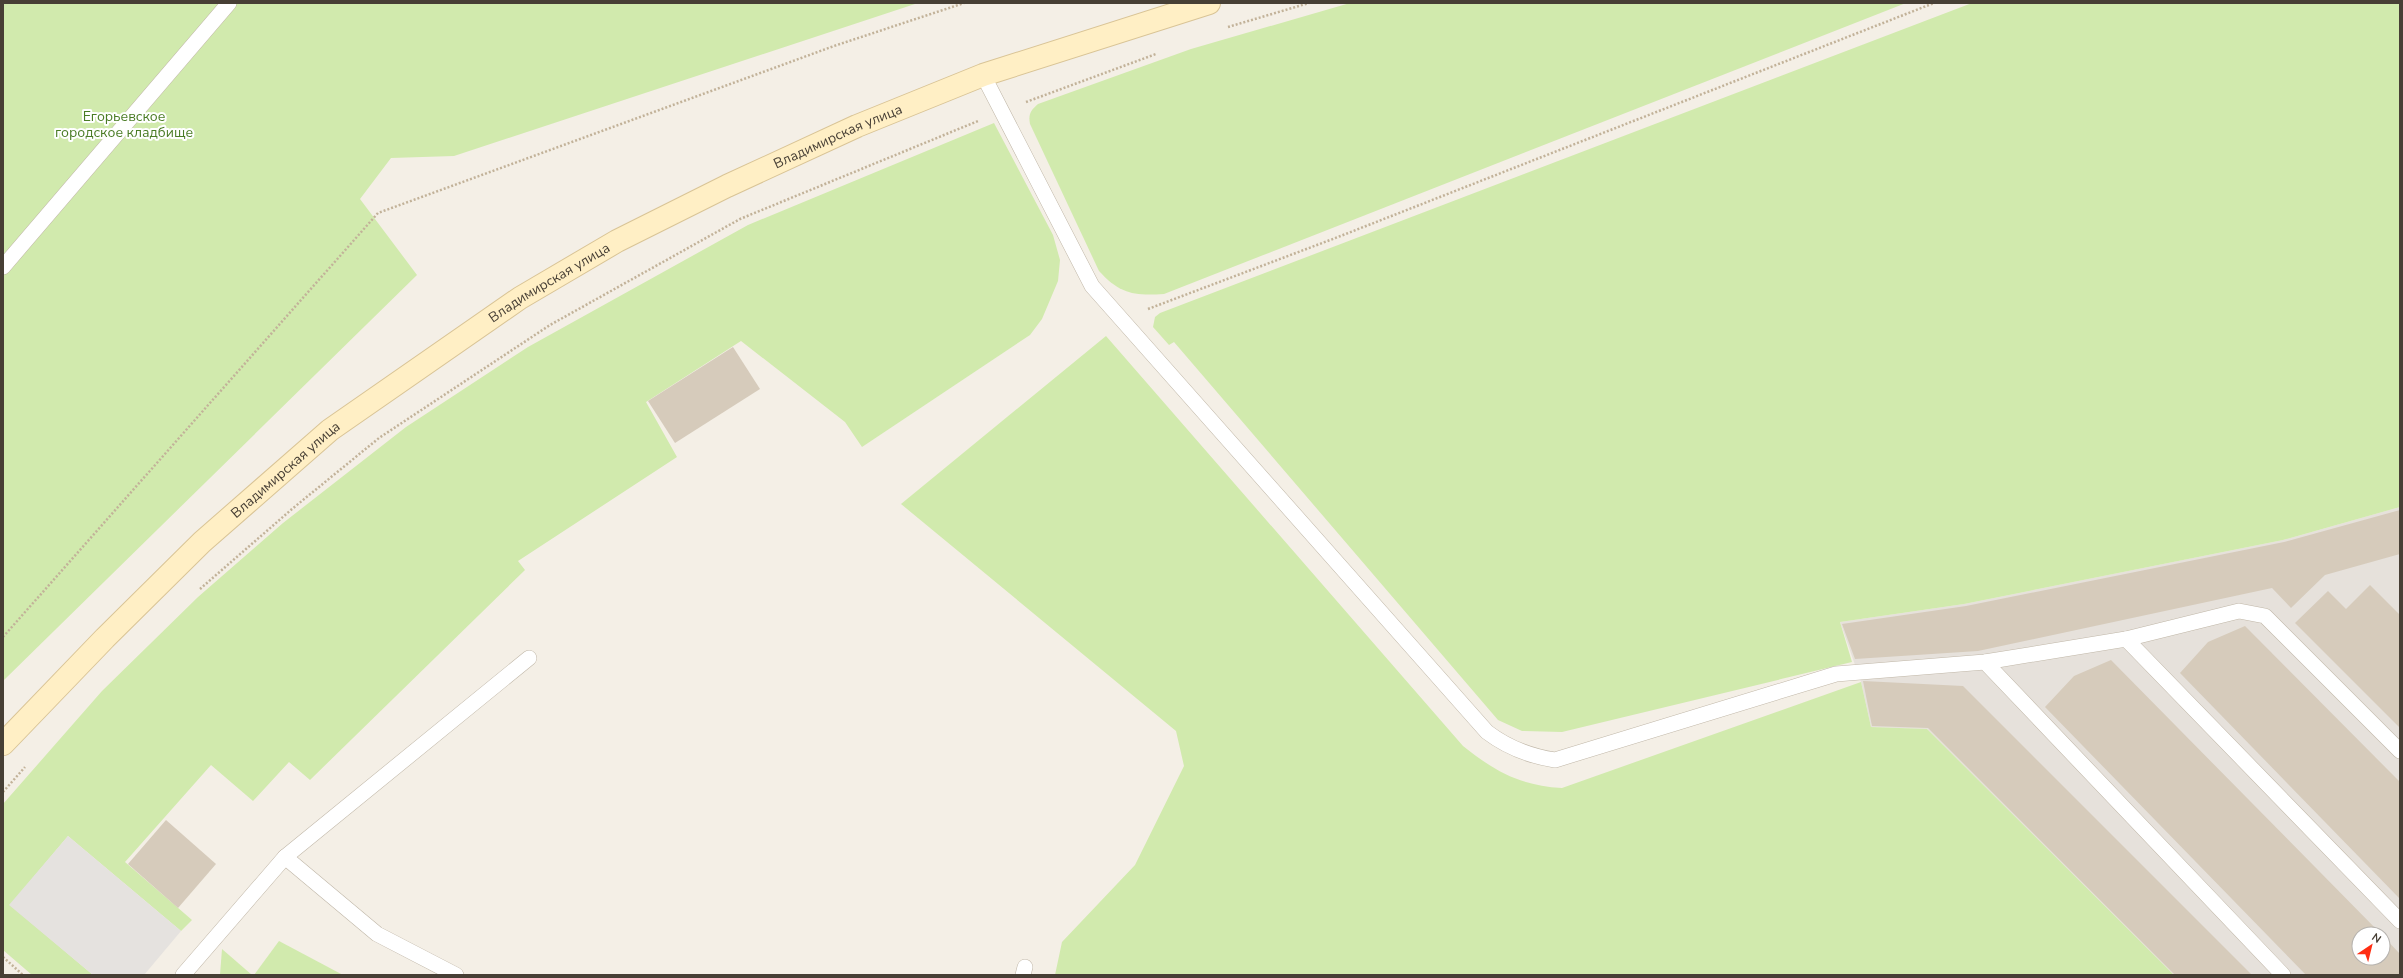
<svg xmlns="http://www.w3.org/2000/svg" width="2403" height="978" font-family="'Nunito Sans',sans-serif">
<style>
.industrial{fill:#e6e1db;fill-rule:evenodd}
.green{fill:#d1eaad}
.parking{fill:#e5e2df}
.building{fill:#d6cbbb}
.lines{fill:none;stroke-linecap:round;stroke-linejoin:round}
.lane-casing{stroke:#c0b7a8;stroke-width:16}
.secondary-casing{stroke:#d9c496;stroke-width:24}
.path{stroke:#c2b299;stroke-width:2.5;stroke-dasharray:2 2;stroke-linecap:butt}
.lane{stroke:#fff;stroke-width:15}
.secondary{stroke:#ffefc5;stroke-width:22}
.labels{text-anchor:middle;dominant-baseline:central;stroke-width:4;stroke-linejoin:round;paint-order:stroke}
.park-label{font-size:14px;fill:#4a7c25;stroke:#fff}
.street-label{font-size:14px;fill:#473f35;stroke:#fff}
</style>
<rect width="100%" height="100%" fill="#f4efe6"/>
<path class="industrial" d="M2400,507V975H2174L1927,729L1871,727L1861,682L1840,622L1964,604L2283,540ZM2359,934H2383V958H2359Z"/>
<g class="green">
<path d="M3,3H918L454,156L391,158L360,199L417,275L3,681Z"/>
<path d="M1350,3H1906L1164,294C1134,296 1120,294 1099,271L1030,124C1028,114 1031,110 1038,104L1191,49Z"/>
<path d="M1972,3H2400V507L2283,540L1964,604L1840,622L1852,662L1562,732L1522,731L1498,720L1174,342L1169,345L1153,327L1155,317L1160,313Z"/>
<path d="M994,123L1053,235L1060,260L1058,281L1042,319L1030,335L862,447L845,422L741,341L646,402L677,457L518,561L525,570L310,780L289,762L253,801L211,765L125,862L192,920L181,931L68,836L10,905L93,975H32L3,950V804L102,691L198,597L283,523L406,427L528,347L748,225Z"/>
<path d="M1106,336L1463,746C1496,772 1519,785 1562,788L1861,682L1871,727L1927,729L2174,975H1055L1062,942L1135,865L1184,766L1176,731L901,504Z"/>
<path d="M279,941L343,975H254Z"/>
<path d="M222,949L252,975H220Z"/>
</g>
<path class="parking" d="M68,836L181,931L144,975H93L9,905Z"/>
<g class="building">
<path d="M733,347L760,389L675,443L648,401Z"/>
<path d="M2400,510V554L2325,575L2291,608L2272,588L1978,651L1855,659L1842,624L1966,606L2284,542Z"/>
<path d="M2370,585L2400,615V728L2295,623L2328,591L2346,609Z"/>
<path d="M2245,626L2400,782V899L2180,673L2208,642Z"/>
<path d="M2111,660L2381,934H2359V958H2383V936L2400,954V975H2306L2045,707L2074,676Z"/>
<path d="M1863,681L1963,686L2252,975H2175L1928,728L1872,726Z"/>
<path d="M166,820L216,864L178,908L128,864Z"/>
</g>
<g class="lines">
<g class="lane-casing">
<g id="lane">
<path d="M983,75L1092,286L1487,732C1508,748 1529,756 1555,760L1836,674L1985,662L2126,639L2400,921"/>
<path d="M3,267L229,3"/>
<path d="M2126,639L2239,611L2265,616L2400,751"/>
<path d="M1985,662L2283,975"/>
<path d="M285,857L377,934L456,975"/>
<path d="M183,975L285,857L529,658"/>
<path d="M1023,975L1025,967"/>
</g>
</g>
<g class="secondary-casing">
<g id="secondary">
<path id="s1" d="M3,744L105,638L202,542L330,430L520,298L617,241L727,186L857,126L983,75L1209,3"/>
</g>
</g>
<g class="path">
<path d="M1228,27L1309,3"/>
<path d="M1026,102L1156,54"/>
<path d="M1148,309L1338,237L1934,3"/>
<path d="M200,589L292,509L379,438L550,325L740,219L978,121"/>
<path d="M3,637L378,213L834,46L964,3"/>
<path d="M3,792L25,767"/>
<path d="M3,957L23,975"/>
</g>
<use href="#lane" class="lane"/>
<use href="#secondary" class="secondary"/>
</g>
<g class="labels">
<g class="park-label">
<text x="124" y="116">Егорьевское<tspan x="124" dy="16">городское кладбище</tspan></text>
</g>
<g class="street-label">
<text stroke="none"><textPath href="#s1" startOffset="1042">Владимирская улица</textPath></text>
<text stroke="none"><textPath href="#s1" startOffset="718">Владимирская улица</textPath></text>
<text stroke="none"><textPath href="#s1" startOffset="394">Владимирская улица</textPath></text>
</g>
</g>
<rect width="2403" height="978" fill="none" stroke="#473f35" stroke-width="8"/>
<g transform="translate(2371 946) rotate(35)"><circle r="19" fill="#ffffff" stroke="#b5b2ae"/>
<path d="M0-3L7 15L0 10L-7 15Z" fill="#ff2d12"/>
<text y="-6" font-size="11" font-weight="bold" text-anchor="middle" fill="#473f35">N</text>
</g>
</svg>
